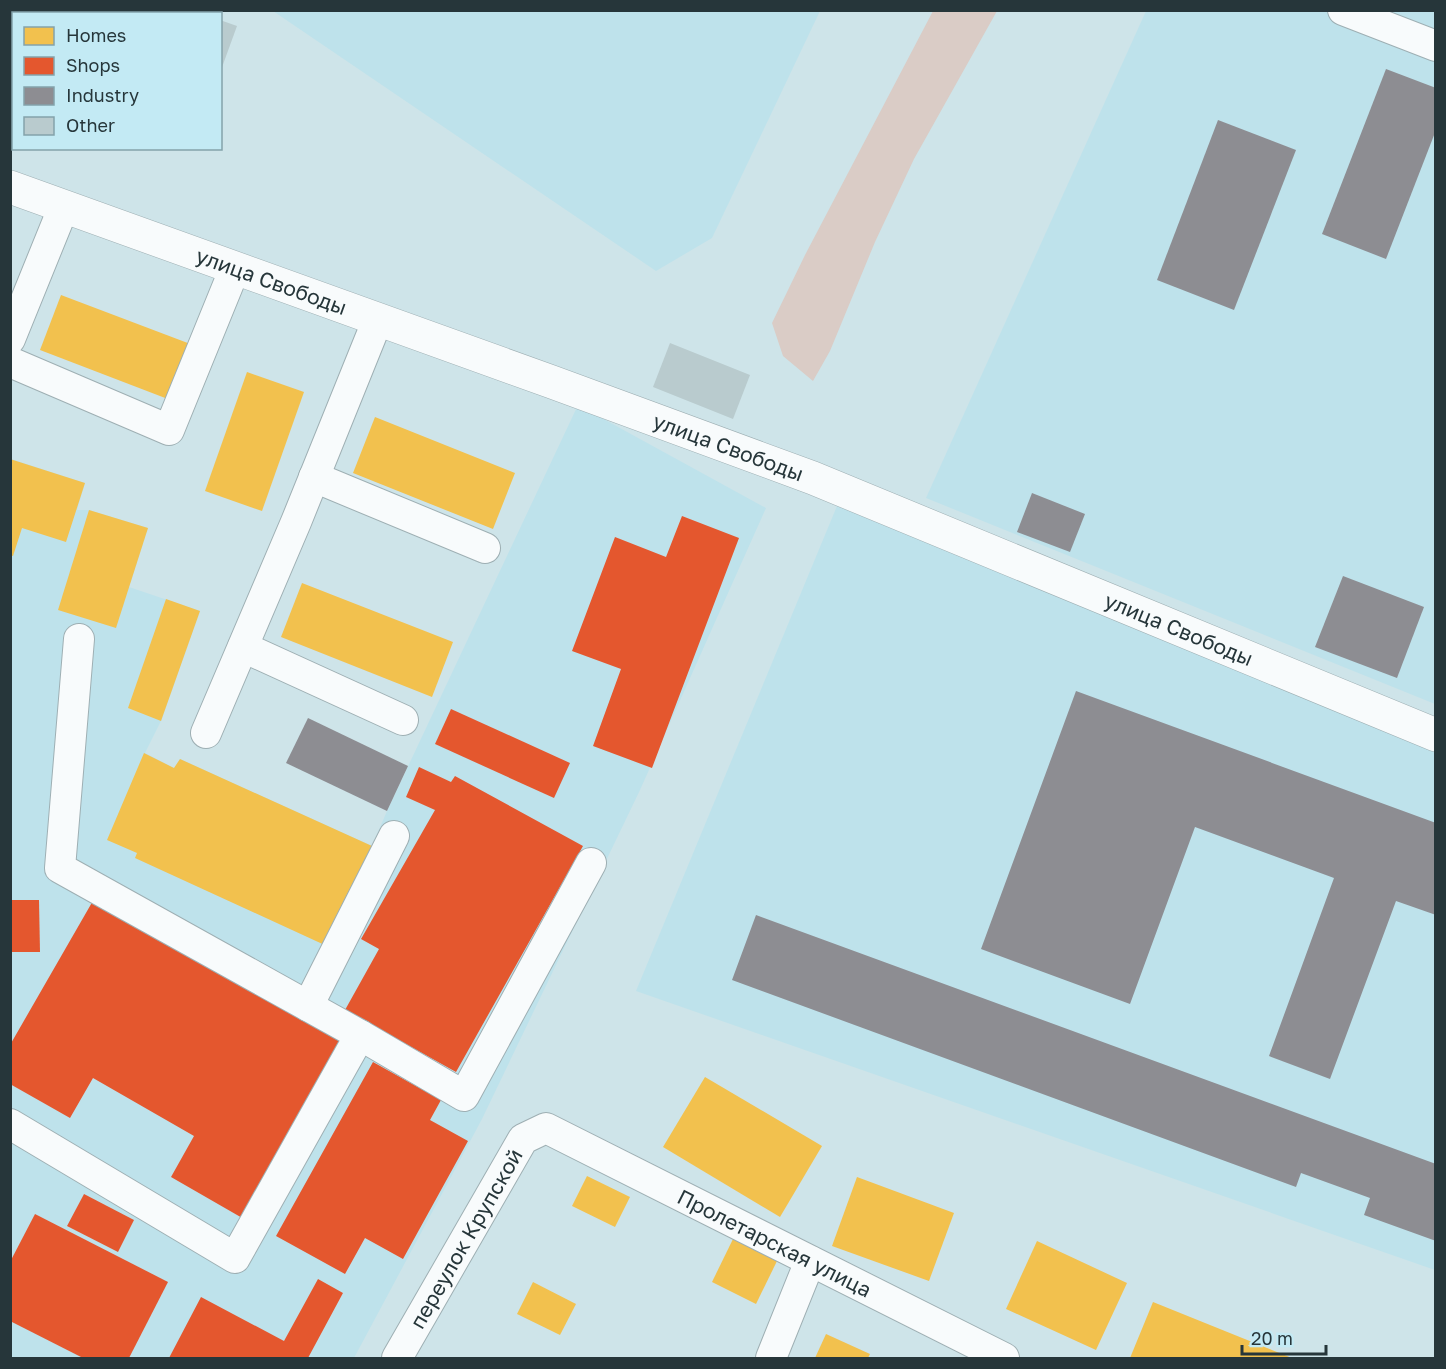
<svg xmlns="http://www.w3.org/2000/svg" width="1446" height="1369" font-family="'Golos Text',sans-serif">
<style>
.built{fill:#bee2eb}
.green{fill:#daccc6}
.homes{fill:#f2c14e}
.shops{fill:#e4572e}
.industry{fill:#8d8d92}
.building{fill:#b9cbce}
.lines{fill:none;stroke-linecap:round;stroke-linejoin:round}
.minor-casing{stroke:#9eafb3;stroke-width:32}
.major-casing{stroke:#9eafb3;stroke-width:34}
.minor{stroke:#f8fbfc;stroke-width:30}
.major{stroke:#f8fbfc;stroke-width:33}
.labels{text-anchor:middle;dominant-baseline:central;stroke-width:6;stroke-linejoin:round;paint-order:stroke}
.street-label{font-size:21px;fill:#26363a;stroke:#c3eaf4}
</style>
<rect width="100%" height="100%" fill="#cee4e9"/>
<g class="built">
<path d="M273,11H820L712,238L656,271Z"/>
<path d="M1146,11H1435V704L926,498Z"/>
<path d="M578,405L766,508L640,790L482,1119L354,1358H11V459L85,483L77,510H89L148,528L129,587L200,611L161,721L145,753L174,768L180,759L372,846L387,811Z"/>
<path d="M837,506L1435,752V1270L636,991Z"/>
</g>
<path class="green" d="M933,11H997L914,159L875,242L830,351L813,381L783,356L772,323L805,255Z"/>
<g class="homes">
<path d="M61,295L193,345L173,401L40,350Z"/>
<path d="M247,372L304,392L262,511L205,491Z"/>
<path d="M375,417L515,473L493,529L353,473Z"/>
<path d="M10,459L85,483L66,542L22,528L13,556L10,555Z"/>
<path d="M89,510L148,528L116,628L58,610Z"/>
<path d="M302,583L453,642L432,697L281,637Z"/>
<path d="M166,599L200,611L161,721L128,708Z"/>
<path d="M144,753L174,768L180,759L372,846L329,947L135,858L137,853L107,840Z"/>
<path d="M705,1077L822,1146L780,1217L663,1147Z"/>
<path d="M587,1176L630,1197L615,1227L572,1206Z"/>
<path d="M857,1177L954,1213L929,1281L832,1246Z"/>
<path d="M733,1239L777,1261L756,1304L712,1282Z"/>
<path d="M1037,1241L1127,1283L1096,1350L1006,1309Z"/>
<path d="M533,1282L576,1304L560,1335L517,1314Z"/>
<path d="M1153,1302L1292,1358H1130Z"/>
<path d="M826,1334L870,1354L868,1358H815Z"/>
</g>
<g class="shops">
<path d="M682,516L739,538L652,768L593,746L621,669L572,651L615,537L666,557Z"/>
<path d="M451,709L570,763L554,798L435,744Z"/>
<path d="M419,767L451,782L455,776L583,846L456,1072L345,1010L379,949L361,939L435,810L406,797Z"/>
<path d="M94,899L345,1043L244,1219L171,1177L194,1136L93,1078L70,1118L10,1084V1045Z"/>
<path d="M10,900H39L40,952H10Z"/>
<path d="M373,1062L441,1100L430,1120L468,1141L403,1259L365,1238L345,1274L276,1236Z"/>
<path d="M84,1194L134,1220L118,1252L67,1226Z"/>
<path d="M35,1214L168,1282L129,1358H83L10,1321V1262Z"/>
<path d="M318,1279L343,1293L308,1358H169L201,1297L284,1341Z"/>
</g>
<g class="industry">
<path d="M1386,69L1436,88V130L1386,259L1322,234Z"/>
<path d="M1218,120L1296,150L1234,310L1157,280Z"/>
<path d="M1032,493L1085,514L1070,552L1017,532Z"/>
<path d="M1343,576L1424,607L1397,678L1315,647Z"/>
<path d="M1076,691L1436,823V915L1396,901L1330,1079L1269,1056L1334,878L1195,827L1130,1004L981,949Z"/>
<path d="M308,718L408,766L387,811L286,763Z"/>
<path d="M756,915L1436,1164V1241L1364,1215L1370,1198L1301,1173L1296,1187L732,980Z"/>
</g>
<g class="building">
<path d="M10,10H196L203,13L14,14V24L10,23Z"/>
<path d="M220,20L237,26L221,70H220Z"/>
<path d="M670,343L750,375L733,419L653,387Z"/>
</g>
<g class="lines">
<g class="minor-casing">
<g id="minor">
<path d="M1343,10L1436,46"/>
<path d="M10,339L64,206"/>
<path d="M10,362L169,430L235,268"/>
<path d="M314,477L485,548"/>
<path d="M79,639L60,868L360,1035L464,1096L591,863"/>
<path d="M243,647L403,720"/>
<path d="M206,733L296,522L378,319"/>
<path d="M308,1006L394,836"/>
<path d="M10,1124L235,1258L360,1035"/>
<path id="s1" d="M397,1358L523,1139L546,1128L1004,1358"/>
<path d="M771,1358L810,1261"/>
</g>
</g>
<g class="major-casing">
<g id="major">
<path id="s2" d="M10,187L552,382L813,478L1436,735"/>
</g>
</g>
<use href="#minor" class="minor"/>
<use href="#major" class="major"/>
</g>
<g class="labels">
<g class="street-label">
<text stroke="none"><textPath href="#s2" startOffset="278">улица Свободы</textPath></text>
<text stroke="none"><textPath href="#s2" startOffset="764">улица Свободы</textPath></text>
<text stroke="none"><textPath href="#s2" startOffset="1250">улица Свободы</textPath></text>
<text stroke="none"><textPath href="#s1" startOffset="138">переулок Крупской</textPath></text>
<text stroke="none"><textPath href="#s1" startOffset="534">Пролетарская улица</textPath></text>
</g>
</g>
<rect width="1446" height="1369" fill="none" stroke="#26363a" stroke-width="24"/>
<rect x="12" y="12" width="210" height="138" fill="#c3eaf4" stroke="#84a2aa" stroke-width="1.5"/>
<rect x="24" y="27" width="30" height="18" fill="#f2c14e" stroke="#84a2aa" stroke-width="1.5"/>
<text x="66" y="42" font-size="18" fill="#26363a">Homes</text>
<rect x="24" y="57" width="30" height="18" fill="#e4572e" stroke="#84a2aa" stroke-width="1.5"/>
<text x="66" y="72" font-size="18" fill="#26363a">Shops</text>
<rect x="24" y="87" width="30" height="18" fill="#8d8d92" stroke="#84a2aa" stroke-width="1.5"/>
<text x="66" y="102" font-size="18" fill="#26363a">Industry</text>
<rect x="24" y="117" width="30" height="18" fill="#b9cbce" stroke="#84a2aa" stroke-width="1.5"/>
<text x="66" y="132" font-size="18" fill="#26363a">Other</text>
<path d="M1242 1345v9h84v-9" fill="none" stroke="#26363a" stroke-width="3"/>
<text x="1251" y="1345" font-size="18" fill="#26363a" stroke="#c3eaf4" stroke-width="4.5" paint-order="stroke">20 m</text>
</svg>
